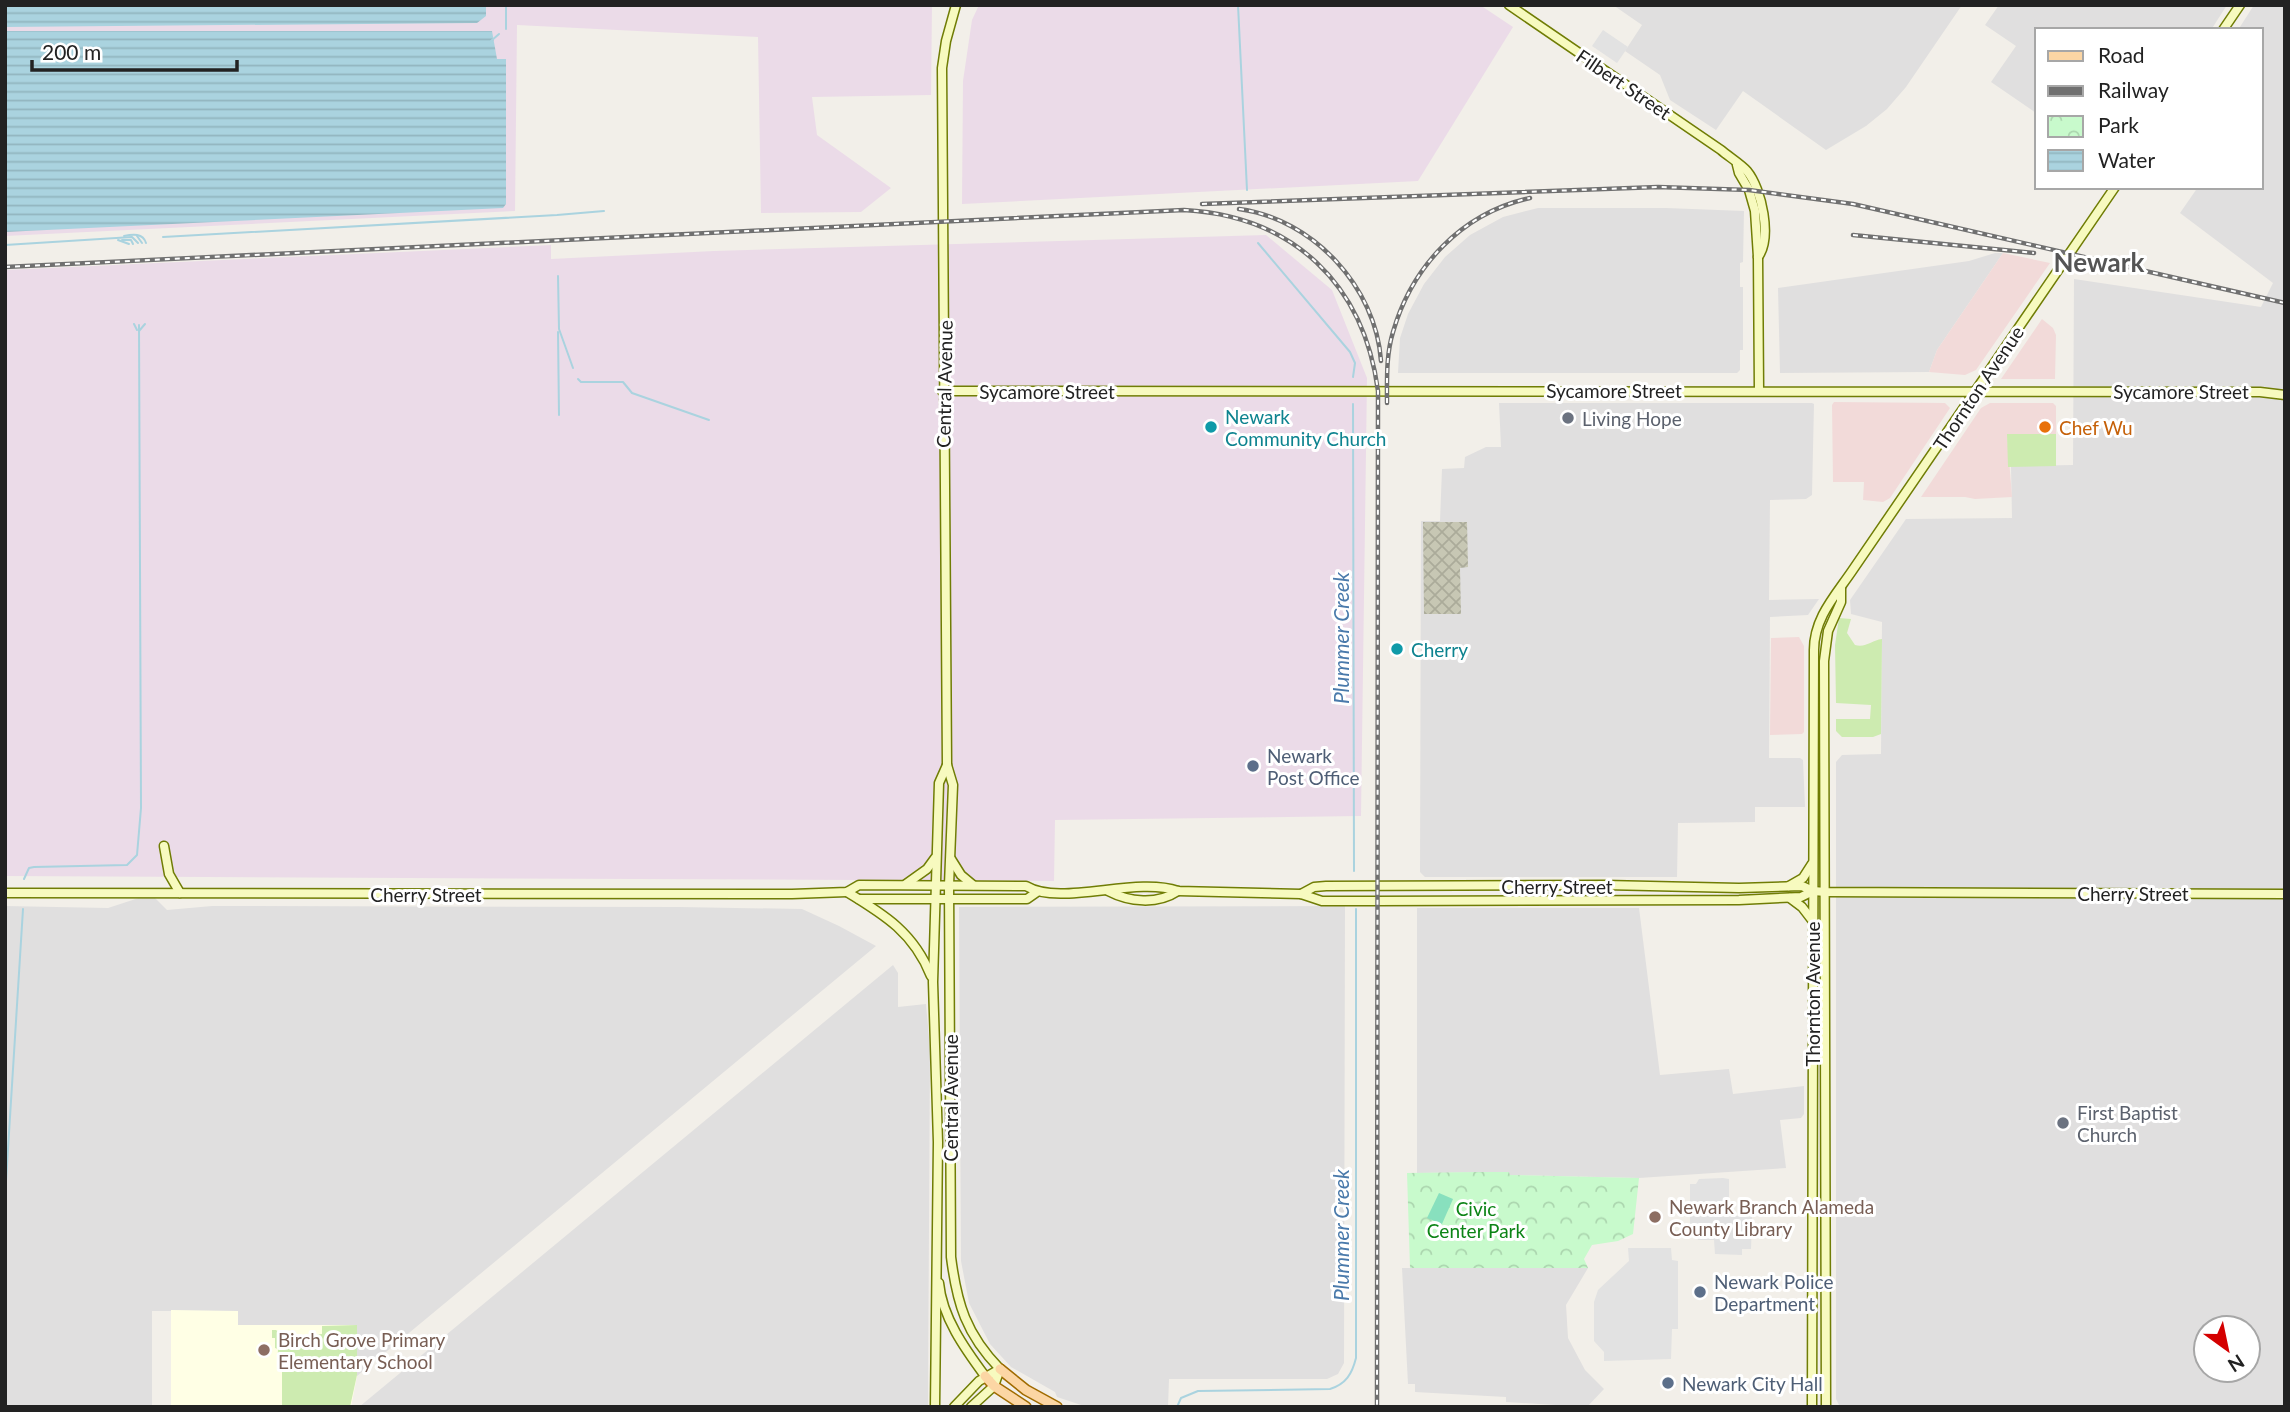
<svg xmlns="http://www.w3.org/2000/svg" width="2290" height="1412" font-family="Lato,sans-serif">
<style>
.residential{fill:#e0dfdf;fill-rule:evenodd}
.commercial{fill:#f2dad9}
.industrial{fill:#ebdbe8}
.education{fill:#ffffe5}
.construction{fill:url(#construction-cross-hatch)}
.grass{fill:#cdebb0}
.park{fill:url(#park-crowns)}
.pitch{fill:#88e0be}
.parking{fill:#e2e2e2}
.water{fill:url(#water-rules)}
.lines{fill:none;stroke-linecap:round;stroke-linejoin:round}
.stream{stroke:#aad3df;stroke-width:2}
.secondary-casing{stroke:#707d05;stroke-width:11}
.primary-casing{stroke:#a06b00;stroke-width:12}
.secondary{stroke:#f7fabf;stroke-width:8}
.primary{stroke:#fcd6a4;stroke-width:9}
.rail-casing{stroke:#707070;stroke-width:4.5}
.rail{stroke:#fff;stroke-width:2;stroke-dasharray:5;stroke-linecap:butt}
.worship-dot{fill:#6b7280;stroke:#fff;stroke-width:2.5}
.culture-dot{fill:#0f9aa8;stroke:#fff;stroke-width:2.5}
.food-dot{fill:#e8710a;stroke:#fff;stroke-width:2.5}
.service-dot{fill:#5c6f8a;stroke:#fff;stroke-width:2.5}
.education-dot{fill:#8d6e63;stroke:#fff;stroke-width:2.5}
.labels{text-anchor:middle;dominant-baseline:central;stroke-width:6;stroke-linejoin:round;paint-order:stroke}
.street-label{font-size:19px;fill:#222;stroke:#fff}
.culture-label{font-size:19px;fill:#0d838f;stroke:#fff;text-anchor:start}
.worship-label{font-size:19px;fill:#5b616d;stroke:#fff;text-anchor:start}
.food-label{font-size:19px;fill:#c56008;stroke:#fff;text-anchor:start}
.service-label{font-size:19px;fill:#4e5e75;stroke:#fff;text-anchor:start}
.education-label{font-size:19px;fill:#785e54;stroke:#fff;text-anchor:start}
.park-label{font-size:19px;fill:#0c8416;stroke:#fff}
.water-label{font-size:21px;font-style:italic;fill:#4a7aab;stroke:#fff}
.district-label{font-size:26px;font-weight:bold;fill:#555;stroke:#fff}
</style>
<defs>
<pattern id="construction-cross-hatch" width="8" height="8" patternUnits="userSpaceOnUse" patternTransform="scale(1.75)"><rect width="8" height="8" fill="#c7c7b4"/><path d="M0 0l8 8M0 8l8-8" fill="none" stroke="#abab9a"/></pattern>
<pattern id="park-crowns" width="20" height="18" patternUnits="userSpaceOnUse" patternTransform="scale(1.75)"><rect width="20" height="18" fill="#c8facc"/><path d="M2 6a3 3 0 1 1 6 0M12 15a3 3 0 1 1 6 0" fill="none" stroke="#acd6af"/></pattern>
<pattern id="water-rules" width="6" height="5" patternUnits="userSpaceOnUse" patternTransform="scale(1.75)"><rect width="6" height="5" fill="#aad3df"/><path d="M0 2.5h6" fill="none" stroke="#92b5bf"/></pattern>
</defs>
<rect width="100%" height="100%" fill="#f2efe9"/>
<g class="residential">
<path d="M1613,5H1962L1906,87L1887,109L1866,126L1826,150L1743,91L1716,130L1670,100L1660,75L1625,51L1642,25Z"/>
<path d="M1999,5H2227L2211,30H2036V113L1991,82L2016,46L1985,25Z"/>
<path d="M2254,5H2285V1407H1840L1836,1399V762L1842,755L1881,754L1882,622L1851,614L1850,600L1906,519L2012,518L2011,466L2073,465L2074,279L2261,307L2273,283L2180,213L2198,187H2260V30H2238ZM2206,1328H2248V1370H2206Z"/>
<path d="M1538,208H1666L1744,211L1743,262L1740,263V287H1743V350H1740V370L1737,373H1398L1400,338L1408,314L1424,284L1445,257L1470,235L1503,217Z"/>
<path d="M1995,253H2003L1937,350L1929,372L1780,373L1778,288L1969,261Z"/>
<path d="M1499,403H1812L1814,404L1812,495L1806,499L1770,500L1769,600L1819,599L1808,615L1770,617L1769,758H1800L1803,760L1805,807H1755V822L1678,823L1677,877H1425L1420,872L1421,521H1440L1442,469L1464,468L1465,457L1486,447H1501Z"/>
<path d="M151,894L167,910L212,906L679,907L802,909L839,926L876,946L357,1376V1325H238V1311H152V1407H5V906L108,908Z"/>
<path d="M1345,906L1344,1363L1338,1374L1327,1379H1169L1168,1407H1100L1081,1405L1057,1397L1055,1392L1011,1367L990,1344L969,1303L961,1261L959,907Z"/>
<path d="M1417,908H1639L1660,1075L1729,1069L1733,1094L1804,1086V1114L1801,1118L1780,1120L1786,1168L1639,1178L1510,1175L1509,1172L1417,1173Z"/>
<path d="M893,965L898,973V1007L926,1004L930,1049L928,1407H359Z"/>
<path d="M1402,1268H1588L1566,1305L1568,1338L1585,1370L1604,1389L1587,1407L1506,1402V1397L1415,1392V1384H1408Z"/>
</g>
<g class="commercial">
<path d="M2003,253L2050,263L1976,370L1965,375L1929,372L1937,350Z"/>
<path d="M2042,319L2053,328L2056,335L2055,379H2001Z"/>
<path d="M1834,402L1945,403L1950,408L1890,498L1883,502L1863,500L1864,482H1833L1832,405Z"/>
<path d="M1990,403H2053L2056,406V434H2007L2012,497L1975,499L1965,497H1921L1981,408Z"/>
<path d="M1799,637L1804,646V732L1802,734L1770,735L1771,638Z"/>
</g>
<g class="industrial">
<path d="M5,5H932L931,95L812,97L817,135L891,188L861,212L761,213L758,37L517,25L515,211L5,236Z"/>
<path d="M979,5H1480L1513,27L1418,181L962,204L963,81L972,20Z"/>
<path d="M1266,235L1332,290L1367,378L1361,816L1055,820L1054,881L5,876V270L551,245V259L714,251Z"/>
</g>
<path class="education" d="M171,1310L238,1311V1325H357V1376L351,1407H171Z"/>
<path class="construction" d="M1423,522H1467L1468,567L1460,568L1461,614H1424Z"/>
<g class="grass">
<path d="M2007,434H2056V466L2008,467Z"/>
<path d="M1839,618L1851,619L1847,633L1855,645C1866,648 1872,640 1882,639L1881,734L1873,737H1842L1836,731V719H1870L1871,705L1836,703L1835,645Z"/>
<path d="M357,1325V1375L350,1407H282V1371L277,1370L278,1349L275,1348V1338H272V1330H276L284,1337L322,1334V1326Z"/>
</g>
<path class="park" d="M1476,1172H1509L1510,1175L1639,1178L1633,1234L1618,1241L1592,1245L1584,1259L1588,1268H1410L1407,1173Z"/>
<path class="pitch" d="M1439,1193L1453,1199L1442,1224L1427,1218Z"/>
<g class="parking">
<path d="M1603,30L1628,47L1617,63L1592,46Z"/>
<path d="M1723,1178L1729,1179V1215L1752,1217L1751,1249H1742V1255L1715,1254L1714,1240H1698L1697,1237H1690V1184H1696L1699,1179Z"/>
<path d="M1628,1248H1671L1672,1260L1678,1261V1329H1672L1671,1359L1604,1361V1352L1594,1341V1302L1598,1290L1629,1261Z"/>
</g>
<g class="water">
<path d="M5,5H486V16L477,23L5,27Z"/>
<path d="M5,31H492L497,59H506V204L503,208L5,232Z"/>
</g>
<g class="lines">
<g class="stream">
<path d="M506,5V29"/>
<path d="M1238,5L1247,190"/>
<path d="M491,41L499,34"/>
<path d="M124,236C133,234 143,233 146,243"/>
<path d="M137,236L142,243"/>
<path d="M163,237L557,215L604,211"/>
<path d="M118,240L129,244"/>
<path d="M122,240H131L133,244"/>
<path d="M1258,243L1350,352L1355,363L1353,377"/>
<path d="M5,245L132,237L138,243"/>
<path d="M558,276L559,329L573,368"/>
<path d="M134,324L137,330"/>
<path d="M139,331L145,324"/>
<path d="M558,332L559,415"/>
<path d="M578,379L581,382H623L632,393L709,420"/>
<path d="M1353,404L1354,871"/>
<path d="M24,879L29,868L34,867L127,865L137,855L141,808L139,325"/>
<path d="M5,1197L23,909"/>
<path d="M1177,1407L1181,1398L1198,1391L1330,1389C1346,1384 1352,1374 1356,1358V909"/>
</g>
<g class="secondary-casing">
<g id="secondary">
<path d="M956,5L946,41L942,68L947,765L953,785L949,885L951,1257C957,1304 966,1334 1000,1369"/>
<path d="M1509,5L1721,150C1728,156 1742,165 1747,171C1762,189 1772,238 1758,257"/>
<path d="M2223,30L2240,5"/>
<path d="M1737,165L1739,173L1749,190L1755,211L1758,257L1759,391"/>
<path d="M942,391L2260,392L2285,395"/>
<path d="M164,846L169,874L180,893"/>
<path d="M951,859L961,875L973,885"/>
<path d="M906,884L927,869L935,858"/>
<path d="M1789,886L1803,878L1812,864"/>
<path d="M1108,891C1129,902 1157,905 1178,891"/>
<path d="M847,892C885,915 914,933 931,976"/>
<path d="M5,893L792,894L847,892L859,885L1026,886C1061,907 1135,876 1178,891L1301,894L1322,901H1374L1739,900L1801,897L1813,891"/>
<path d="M1301,894L1314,887L1326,886L1605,885L1739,888L1802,886L1813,891L1826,892L2285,894"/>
<path d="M1790,898L1802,907L1812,920"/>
<path d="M859,899H1027L1037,892"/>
<path d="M939,1283C942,1317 965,1349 985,1376"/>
<path d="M935,1407L938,1142L933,982L939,783L947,765"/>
<path d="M954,1407L979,1381L1000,1369"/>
<path d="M971,1407L994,1386L1000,1369"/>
<path d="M1812,1407L1814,650C1814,618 1835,596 1852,571L2115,187"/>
<path d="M1826,1407L1824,661L1828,631L1841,602V588"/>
</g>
</g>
<g class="primary-casing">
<g id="primary">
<path d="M1000,1369L1026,1390L1057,1407"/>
<path d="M985,1376L994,1386L1026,1407"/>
</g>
</g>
<use href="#secondary" class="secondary"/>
<use href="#primary" class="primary"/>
<g class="rail-casing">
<g id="rail">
<path d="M1202,204L1658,187L1749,190L1853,204L2285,303"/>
<path d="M1239,209C1313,219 1376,287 1381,361"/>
<path d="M1853,235L2034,253"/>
<path d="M5,267L1184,210C1293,216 1364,284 1378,391L1377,1407"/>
<path d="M1387,403C1387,379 1386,355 1393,332C1412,266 1462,213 1530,198"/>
</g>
</g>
<use href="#rail" class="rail"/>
</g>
<g class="worship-dot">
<circle cx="1568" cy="418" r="7"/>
<circle cx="2063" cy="1123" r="7"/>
</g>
<g class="culture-dot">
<circle cx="1211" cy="427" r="7"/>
<circle cx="1397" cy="649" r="7"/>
</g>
<circle class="food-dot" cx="2045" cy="427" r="7"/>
<g class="service-dot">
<circle cx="1253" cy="766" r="7"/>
<circle cx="1700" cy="1292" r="7"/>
<circle cx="1668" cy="1383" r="7"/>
</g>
<g class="education-dot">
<circle cx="1655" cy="1217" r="7"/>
<circle cx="264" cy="1350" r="7"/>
</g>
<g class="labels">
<g class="street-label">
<text transform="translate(1624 84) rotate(34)">Filbert Street</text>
<text transform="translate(944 384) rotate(-89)">Central Avenue</text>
<text transform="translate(1978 388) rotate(-56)">Thornton Avenue</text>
<text x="1614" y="390">Sycamore Street</text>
<text x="1047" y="391">Sycamore Street</text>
<text x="2181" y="391">Sycamore Street</text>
<text x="1557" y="886">Cherry Street</text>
<text x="2133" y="893">Cherry Street</text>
<text x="426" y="894">Cherry Street</text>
<text transform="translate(1812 994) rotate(-90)">Thornton Avenue</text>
<text transform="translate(950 1098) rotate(-90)">Central Avenue</text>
</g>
<g class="culture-label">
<text x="1225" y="416">Newark<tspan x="1225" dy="22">Community Church</tspan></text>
<text x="1411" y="649">Cherry</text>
</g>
<g class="worship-label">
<text x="1582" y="418">Living Hope</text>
<text x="2077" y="1112">First Baptist<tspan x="2077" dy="22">Church</tspan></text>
</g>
<g class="food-label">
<text x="2059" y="427">Chef Wu</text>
</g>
<g class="service-label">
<text x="1267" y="755">Newark<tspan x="1267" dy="22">Post Office</tspan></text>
<text x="1714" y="1281">Newark Police<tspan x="1714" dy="22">Department</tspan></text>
<text x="1682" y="1383">Newark City Hall</text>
</g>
<g class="education-label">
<text x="1669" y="1206">Newark Branch Alameda<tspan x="1669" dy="22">County Library</tspan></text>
<text x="278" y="1339">Birch Grove Primary<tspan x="278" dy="22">Elementary School</tspan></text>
</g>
<g class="park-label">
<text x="1476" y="1208">Civic<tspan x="1476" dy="22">Center Park</tspan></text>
</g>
<g class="water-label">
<text transform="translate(1340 638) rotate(-90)">Plummer Creek</text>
<text transform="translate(1340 1235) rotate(-90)">Plummer Creek</text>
</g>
<g class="district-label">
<text x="2099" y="262">Newark</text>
</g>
</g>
<rect width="2290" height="1412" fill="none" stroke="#222222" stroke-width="14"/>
<rect x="2035" y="28" width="228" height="161" fill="#ffffff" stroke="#a7a7a7" stroke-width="2"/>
<rect x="2048" y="51" width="35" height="10" fill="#fcd6a4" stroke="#a7a7a7" stroke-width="2"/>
<text x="2098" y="63" font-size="21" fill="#222222">Road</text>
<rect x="2048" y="86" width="35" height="10" fill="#707070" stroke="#a7a7a7" stroke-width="2"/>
<text x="2098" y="98" font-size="21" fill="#222222">Railway</text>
<rect x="2048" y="116" width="35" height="21" fill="url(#park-crowns)" stroke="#a7a7a7" stroke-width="2"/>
<text x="2098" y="133" font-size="21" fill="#222222">Park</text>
<rect x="2048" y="150" width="35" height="21" fill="url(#water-rules)" stroke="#a7a7a7" stroke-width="2"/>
<text x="2098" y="168" font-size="21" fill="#222222">Water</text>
<g transform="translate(2227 1349) rotate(147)"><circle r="33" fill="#ffffff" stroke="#a7a7a7" stroke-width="2"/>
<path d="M0-5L12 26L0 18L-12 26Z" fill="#d40000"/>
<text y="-10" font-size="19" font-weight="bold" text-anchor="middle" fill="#222222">N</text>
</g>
<path d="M32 60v10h205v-10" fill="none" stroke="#222222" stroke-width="3.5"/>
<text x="42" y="60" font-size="21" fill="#222222" stroke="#ffffff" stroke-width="5" paint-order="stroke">200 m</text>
</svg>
